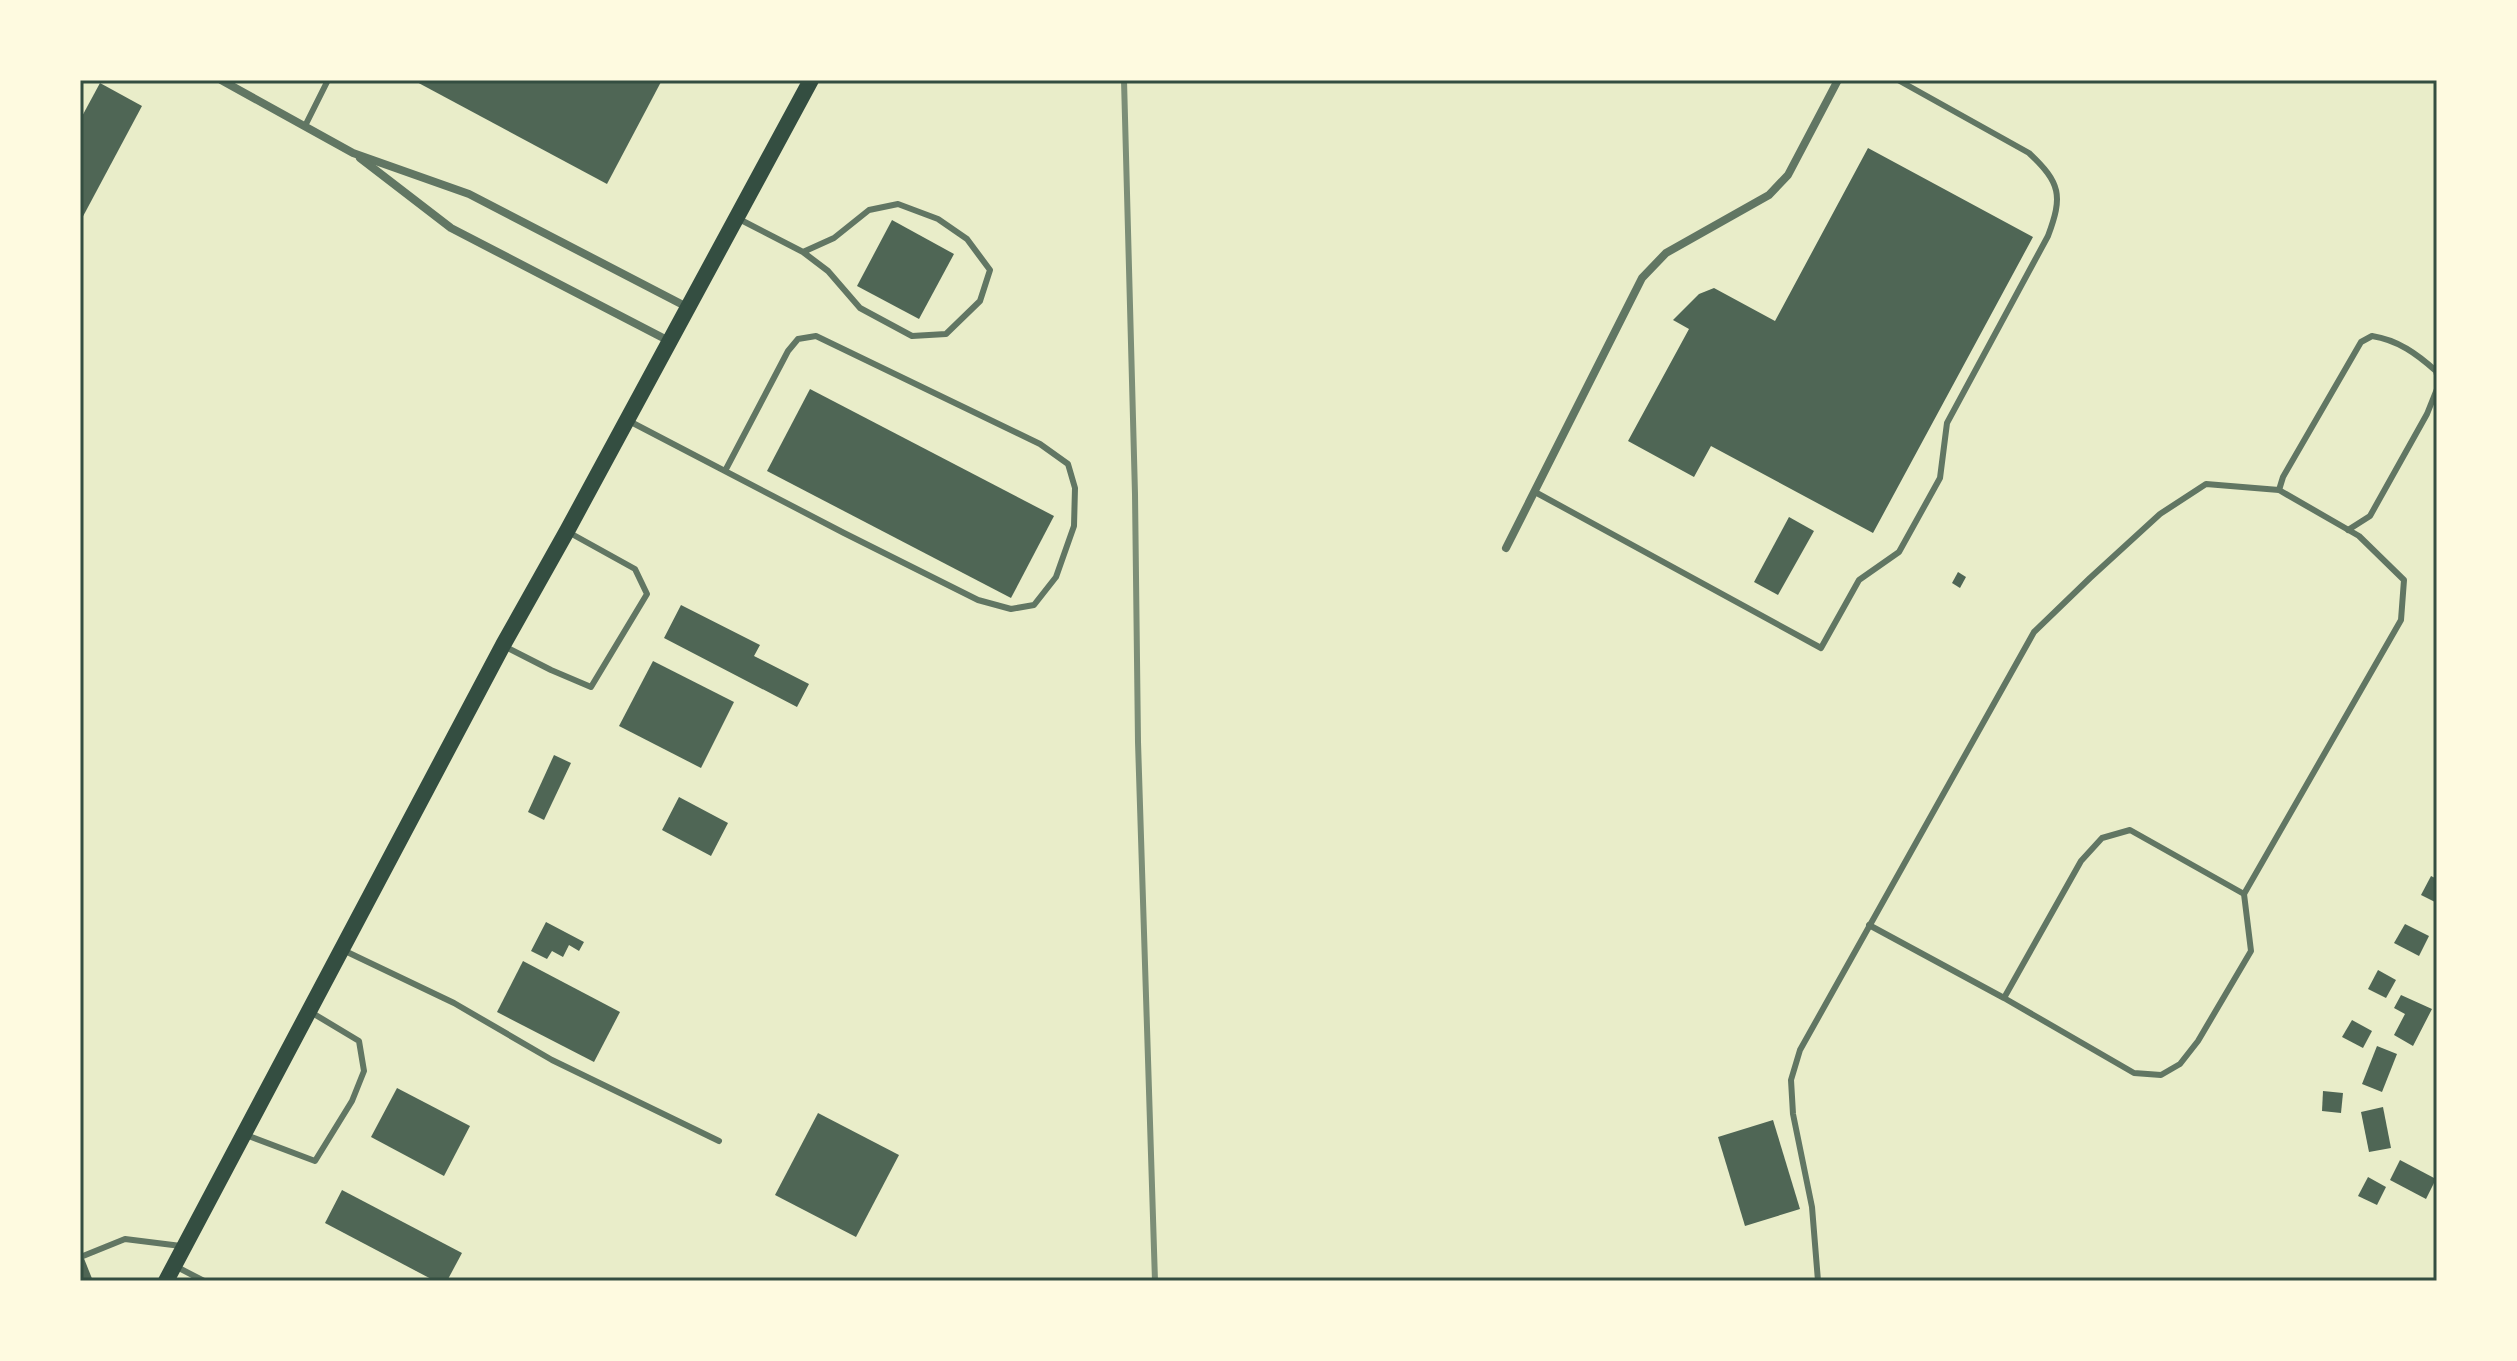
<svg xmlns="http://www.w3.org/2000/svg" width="2517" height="1361" font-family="Montserrat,sans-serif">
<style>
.building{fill:#4f6655}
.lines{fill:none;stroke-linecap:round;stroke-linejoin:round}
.service{stroke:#617663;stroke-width:6}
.minor{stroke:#617663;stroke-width:8}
.secondary{stroke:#344e41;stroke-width:16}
.rail{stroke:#7c8e77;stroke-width:6}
.neatline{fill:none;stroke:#344e41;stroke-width:3}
</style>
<rect width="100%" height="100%" fill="#e9edc9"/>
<g class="building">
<path d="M413,80H662L607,184Z"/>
<path d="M100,83L142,106L80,222V120Z"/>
<path d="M1868,148L2033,237L1873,533L1711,446L1694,477L1628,441L1689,329L1673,320L1699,294L1714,288L1775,321Z"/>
<path d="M892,220L954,254L919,319L857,286Z"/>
<path d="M810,389L1054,516L1011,598L767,471Z"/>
<path d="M1789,517L1814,531L1778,595L1754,582Z"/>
<path d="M1958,572L1966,577L1960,588L1952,583Z"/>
<path d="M681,605L760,645L754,656L809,684L797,707L664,638Z"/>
<path d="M653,661L734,702L701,768L619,726Z"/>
<path d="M554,755L571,763L544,820L528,812Z"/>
<path d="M679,797L728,823L711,856L662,830Z"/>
<path d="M2431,876L2437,879V903L2421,895Z"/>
<path d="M546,922L584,942L579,951L569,945L563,957L552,951L547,959L531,951Z"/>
<path d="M2405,924L2429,936L2419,956L2394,943Z"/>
<path d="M523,961L620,1012L594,1062L497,1012Z"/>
<path d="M2378,970L2396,980L2386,998L2368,989Z"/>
<path d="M2401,995L2432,1009L2413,1046L2394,1035L2405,1014L2394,1008Z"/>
<path d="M2352,1020L2372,1031L2363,1048L2342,1037Z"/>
<path d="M2377,1046L2397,1054L2382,1092L2362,1084Z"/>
<path d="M397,1088L470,1126L444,1176L371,1137Z"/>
<path d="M2323,1091L2343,1093L2341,1113L2322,1111Z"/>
<path d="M2383,1107L2391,1148L2369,1152L2361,1112Z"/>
<path d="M818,1113L899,1155L856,1237L775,1195Z"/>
<path d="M1773,1120L1800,1209L1745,1226L1718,1137Z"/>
<path d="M2400,1160L2436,1179L2426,1199L2390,1180Z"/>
<path d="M2368,1177L2386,1187L2377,1205L2358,1196Z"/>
<path d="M342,1190L462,1253L447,1281H435L325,1223Z"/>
<path d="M80,1249L83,1256L93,1281H80Z"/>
</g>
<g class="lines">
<g class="service">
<path d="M305,126L328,80"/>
<path d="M739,219L803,252L828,271L860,308L912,336L946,334L980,301L990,270L967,239L938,219L898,204L869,210L834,238L803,252"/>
<path d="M629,421L844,533L978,600L1011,609L1034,605L1056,577L1074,526L1075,488L1068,464L1040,444L816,336L798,339L788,351L725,471"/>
<path d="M2279,490L2283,477L2361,342L2372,336C2398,340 2417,354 2436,371L2437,375"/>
<path d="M1535,492L1821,648L1859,580L1899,552L1940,478L1947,423L2048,236C2063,196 2061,183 2029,153L1898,80"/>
<path d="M2348,530L2370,516L2427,414L2437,389"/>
<path d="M506,647L551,670L591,687L647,594L635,569L570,533"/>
<path d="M1869,925L2004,998L2134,1073L2161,1075L2180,1064L2198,1041L2251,951L2244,894L2130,830L2102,838L2081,861L2004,998"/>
<path d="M345,951L454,1003L552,1060L719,1141"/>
<path d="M246,1135L315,1161L352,1101L364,1071L359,1041L309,1011"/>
<path d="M83,1256L125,1239L181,1246"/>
<path d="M175,1266L204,1281"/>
<path d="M1818,1281L1812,1207L1793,1114L1791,1080L1800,1050L2034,632L2090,578L2160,514L2206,484L2279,490L2359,536L2404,580L2401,620L2244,894"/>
</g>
<g class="minor">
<path d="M221,80L353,153L469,194L687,307"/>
<path d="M360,158L451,228L669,341"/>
<path d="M1506,548L1642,278L1666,253L1769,195L1788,175L1838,80"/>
</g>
<path class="secondary" d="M166,1281L503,645L567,531L811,80"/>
<path class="rail" d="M1124,80L1135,494L1138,742L1155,1281"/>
</g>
<rect width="2517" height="1361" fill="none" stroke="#fefae0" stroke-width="164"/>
<rect x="82" y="82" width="2353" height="1197" class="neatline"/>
</svg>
